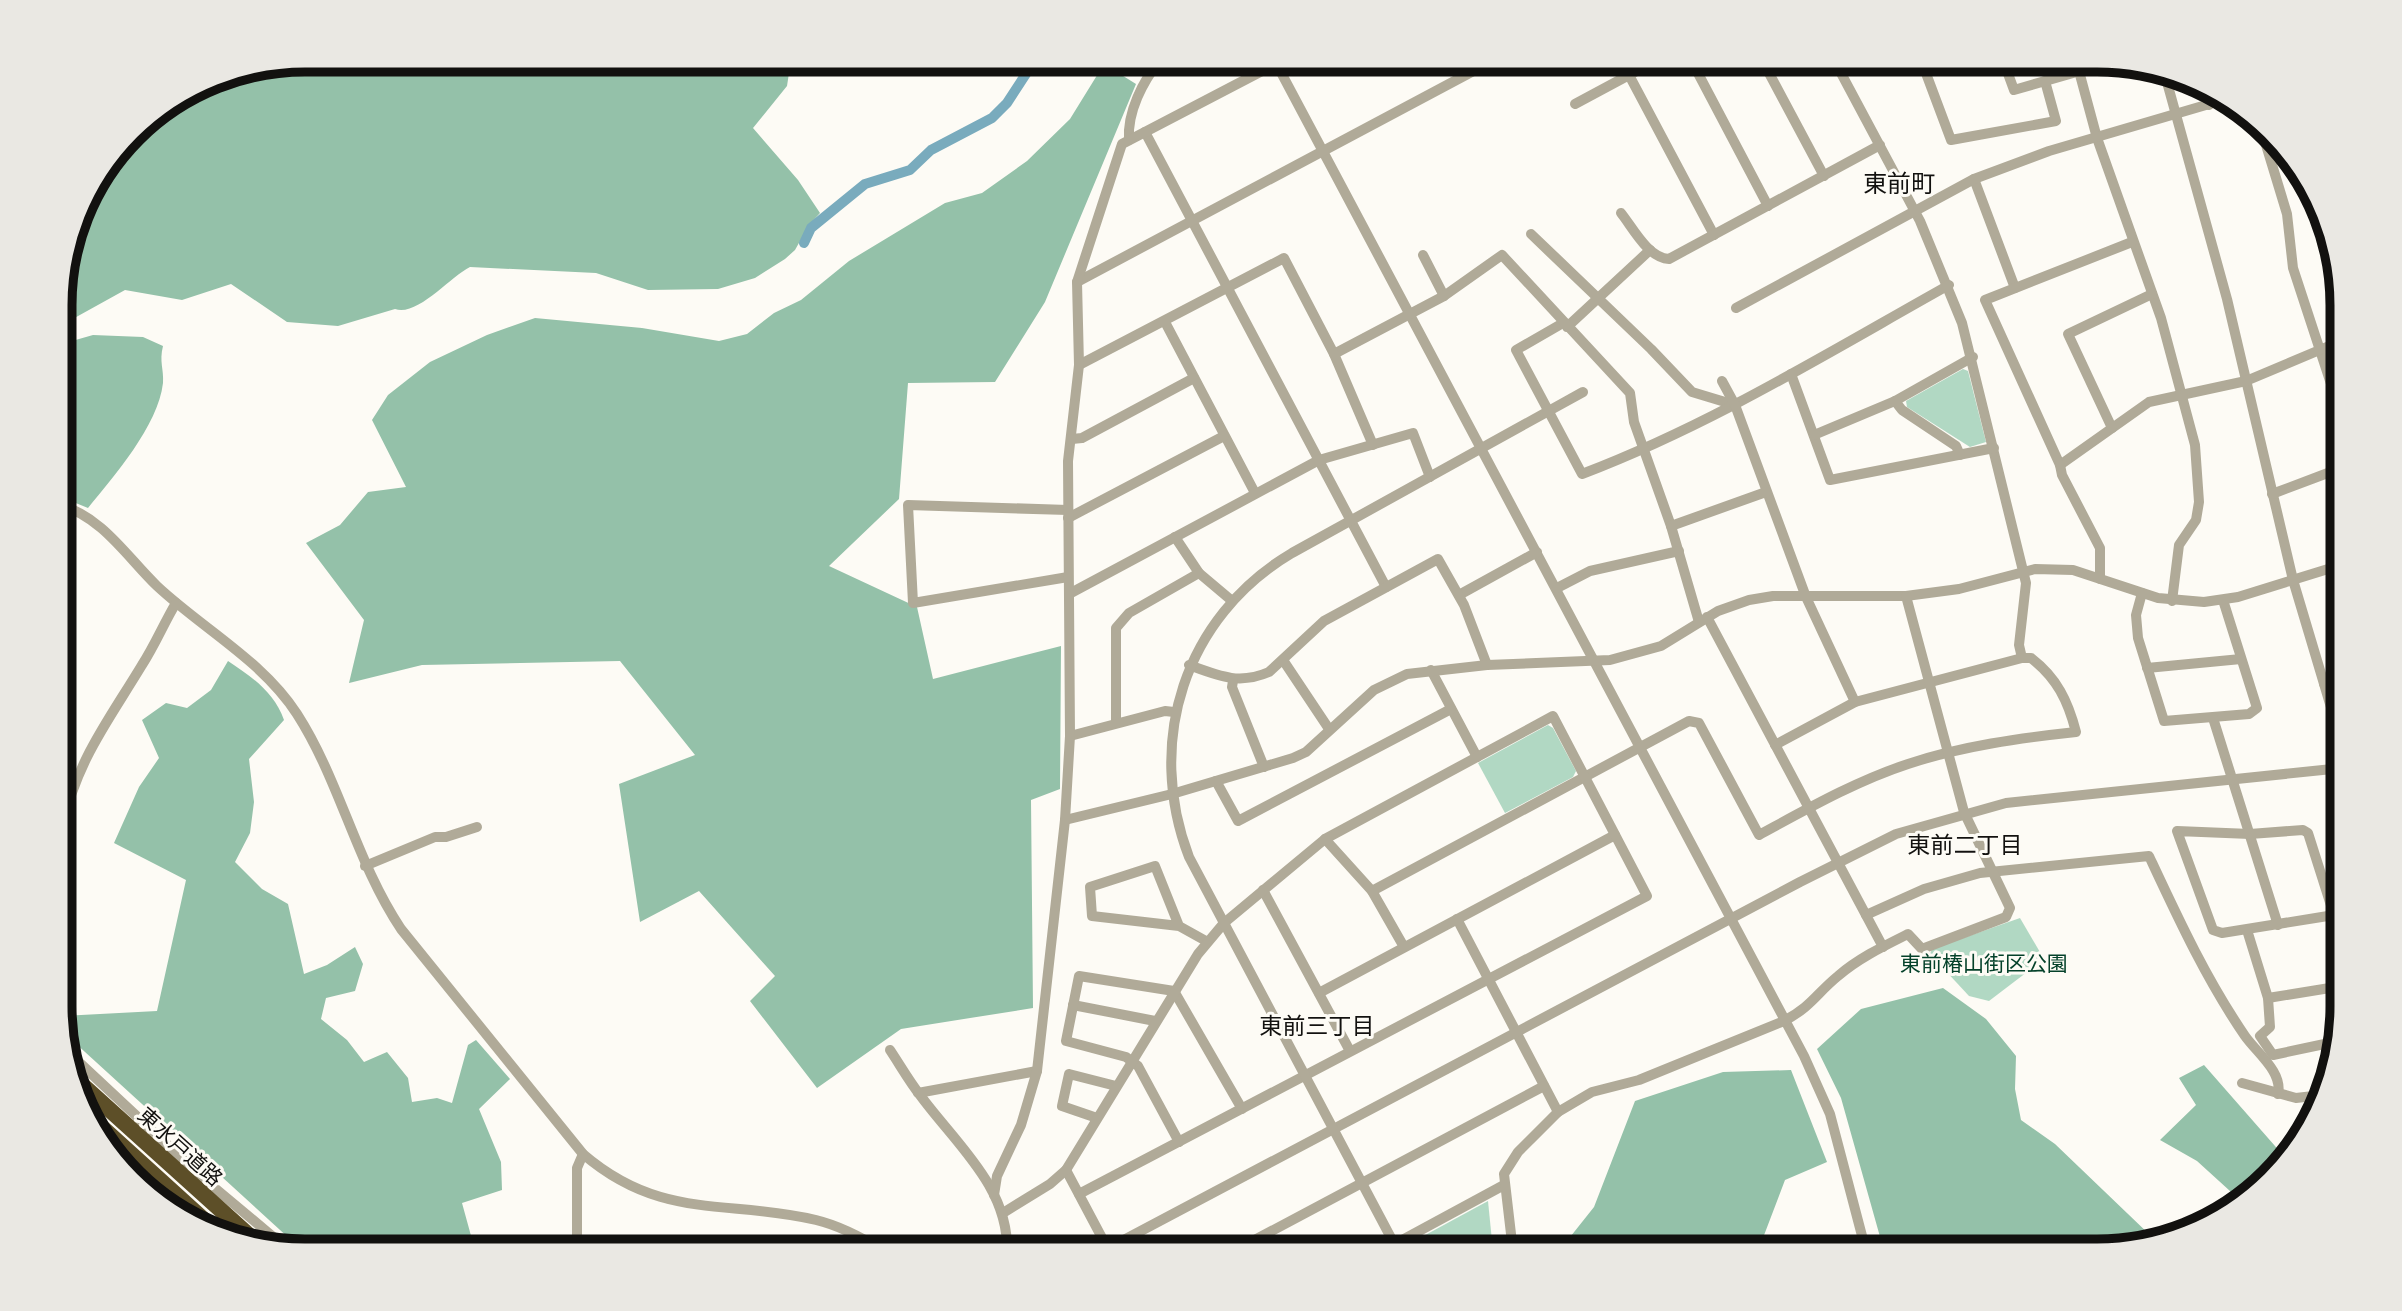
<svg xmlns="http://www.w3.org/2000/svg" width="2402" height="1311" font-family="'Fira Sans Condensed','Noto Sans JP',sans-serif">
<style>
.green{fill:#b1d8c3}
.forest{fill:#94c1a9}
.lines{fill:none;stroke-linecap:round;stroke-linejoin:round}
.canal{stroke:#79abbd;stroke-width:10}
.minor{stroke:#b0aa98;stroke-width:10}
.highway{stroke:#5d4f28;stroke-width:16}
.labels{text-anchor:middle;dominant-baseline:central;stroke-width:6;stroke-linejoin:round;paint-order:stroke}
.park-label{font-size:21px;fill:#04412a;stroke:#fdfbf5}
.street-label{font-size:21px;fill:#12110f;stroke:#fdfbf5}
.neighbourhood-label{font-size:23px;fill:#12110f;stroke:#fdfbf5}
.quarter-label{font-size:24px;fill:#12110f;stroke:#fdfbf5}
.rim{fill:none;stroke:#12110f;stroke-width:9}
</style>
<rect width="100%" height="100%" fill="#fdfbf5"/>
<g class="green">
<path d="M1963,369L1968,371L1986,442L1970,447L1907,407L1906,401Z"/>
<path d="M1548,725L1553,728L1576,771L1573,777L1505,813L1478,763Z"/>
<path d="M2020,918L2044,959L1989,1001L1969,996L1930,954L1932,949Z"/>
<path d="M1488,1201L1493,1251H1407V1245Z"/>
</g>
<g class="forest">
<path d="M305,60H791L787,86L753,128L798,180L820,213L809,225L795,250L785,259L755,278L718,289L648,290L596,273L470,267C450,277 417,317 395,309L338,326L287,322L231,284L182,300L125,290L60,326V289L85,197L143,121L212,78Z"/>
<path d="M1104,64L1136,84L1045,302L995,382L908,383L899,499L829,566L917,607L933,679L1061,646L1060,789L1031,800L1033,1008L901,1029L817,1088L750,1001L775,976L699,891L640,922L619,784L695,755L620,661L422,665L349,683L364,620L306,543L340,525L368,492L406,487L372,420L388,395L430,362L487,335L535,318L642,328L719,341L747,334L774,313L801,300L849,261L945,203L982,193L1027,161L1070,119Z"/>
<path d="M93,335L143,337L163,346C159,362 164,369 163,383C158,426 114,476 88,508L61,497L60,351L72,341Z"/>
<path d="M228,661C252,677 274,692 284,720L249,759L254,802L250,833L235,862L262,889L288,904L304,974L327,965L355,947L363,964L355,991L326,998L321,1019L347,1040L364,1062L387,1052L408,1078L412,1102L437,1098L452,1103L468,1045L476,1040L510,1079L479,1109L501,1162L502,1190L462,1203L473,1243L455,1251H303L62,1031V1016L157,1011L186,880L114,843L139,787L159,758L142,720L166,703L187,708L211,690Z"/>
<path d="M1943,988L1986,1019L2016,1056L2015,1089L2021,1120L2055,1144L2152,1237L2112,1251H1884L1841,1098L1817,1049L1861,1009Z"/>
<path d="M2204,1065L2282,1154L2241,1201L2197,1161L2160,1140L2196,1105L2179,1078Z"/>
<path d="M1791,1070L1827,1162L1785,1180L1758,1251H1559L1594,1207L1635,1101L1723,1072Z"/>
</g>
<g class="lines">
<g class="canal">
<path d="M804,243L811,228L865,184L910,170L931,150L992,118L1007,103L1035,60"/>
<path d="M2335,259L2333,279L2341,307"/>
</g>
<g class="minor">
<path d="M1691,60L1768,206"/>
<path d="M1762,60L1824,176"/>
<path d="M1834,60L1920,221L1962,323L2026,583L2019,645L2022,658"/>
<path d="M1921,60L1951,140L2056,121L2045,81"/>
<path d="M2003,60L2014,90L2080,71"/>
<path d="M2076,60L2097,138L2161,318L2195,445L2199,502L2196,520L2179,545L2172,601"/>
<path d="M1276,63L1804,1056L1830,1114L1866,1251"/>
<path d="M1629,75L1714,235"/>
<path d="M2165,75L2227,299L2293,580L2342,744"/>
<path d="M2208,87L2209,105"/>
<path d="M1575,104L1657,60"/>
<path d="M1145,132L1386,587"/>
<path d="M2263,135L2287,214L2293,268L2335,396L2341,423"/>
<path d="M1129,140C1127,112 1143,81 1160,60"/>
<path d="M1974,179L2015,288"/>
<path d="M1621,213C1633,228 1648,258 1669,259L1880,145"/>
<path d="M1531,234L1651,349L1692,392L1735,405"/>
<path d="M2132,242L1985,300L2060,465L2149,402L2246,381L2341,341"/>
<path d="M1423,255L1444,296"/>
<path d="M1077,282L1494,60"/>
<path d="M1736,308L1974,179L2049,151L2223,100"/>
<path d="M1165,322L1255,493"/>
<path d="M1563,323L1516,350L1582,474C1711,425 1829,352 1949,285"/>
<path d="M1567,327L1650,250"/>
<path d="M1334,354L1444,296L1502,255L1630,393L1634,422L1671,526L1699,622"/>
<path d="M1079,365L1284,258L1334,354L1373,445"/>
<path d="M1791,374L1830,480L1994,448"/>
<path d="M1722,381L1735,405L1806,597L1855,702"/>
<path d="M1895,401L1902,410L1956,446L1960,455"/>
<path d="M2112,428L2068,334L2152,294"/>
<path d="M1814,435L1895,401L1973,357"/>
<path d="M1072,439L1082,438L1194,378"/>
<path d="M2060,465L2062,475L2100,548V579"/>
<path d="M2272,494L2341,468"/>
<path d="M61,505C103,518 127,557 157,586C203,629 263,661 297,714C340,781 356,862 401,929L583,1154C661,1221 727,1199 816,1220C841,1226 863,1238 884,1251"/>
<path d="M1068,510L908,505L913,603L1068,577"/>
<path d="M1068,518L1224,436"/>
<path d="M1671,526L1766,492"/>
<path d="M1175,537L1199,573L1231,600"/>
<path d="M1557,588L1590,571L1679,551"/>
<path d="M2142,593L2136,615L2138,638L2164,721L2249,714L2257,708L2223,600"/>
<path d="M1069,594L1319,460L1413,433L1430,477"/>
<path d="M1459,595L1537,552"/>
<path d="M1707,617L1883,947"/>
<path d="M1283,660L1329,729"/>
<path d="M1189,665C1219,676 1239,685 1269,672L1324,621L1438,559L1464,605L1487,665"/>
<path d="M2147,668L2241,659"/>
<path d="M1431,670L1477,757"/>
<path d="M1233,681L1232,687L1264,767"/>
<path d="M2324,684L2342,679"/>
<path d="M2213,718L2278,925"/>
<path d="M1116,723V628L1129,613L1199,573"/>
<path d="M1070,736L1165,711L1174,712"/>
<path d="M1216,781L1238,821L1451,709"/>
<path d="M1065,820L1172,794L1293,758L1306,752L1374,690L1407,674L1487,665L1610,660L1661,646L1718,611L1749,600L1773,596H1906L1959,589L2035,569L2073,570L2158,598L2204,602L2238,597L2341,565"/>
<path d="M61,829C79,757 105,726 142,665C155,645 164,623 176,603"/>
<path d="M1325,839L1372,891L1404,947"/>
<path d="M365,866L435,837H446L477,827"/>
<path d="M1263,890L1350,1051"/>
<path d="M1372,891L1689,721L1699,723L1759,835C1807,809 1856,781 1908,764C1962,746 2020,738 2076,732C2068,701 2057,678 2031,658H2022L1855,702L1775,745"/>
<path d="M1866,915L1924,889L1980,873L2149,856C2178,918 2206,979 2245,1036C2257,1053 2283,1072 2278,1094"/>
<path d="M2334,915L2222,933L2213,930L2177,831L2250,834L2303,830L2308,833L2342,940"/>
<path d="M1457,919L1558,1112"/>
<path d="M1179,926L1092,916L1090,887L1155,866L1179,926L1206,941"/>
<path d="M2247,930L2268,998L2270,1027L2260,1036L2273,1055L2334,1042"/>
<path d="M1319,993L1615,835"/>
<path d="M2268,998L2342,986"/>
<path d="M1073,1005L1155,1021"/>
<path d="M890,1050C900,1065 909,1081 920,1095C955,1143 1009,1187 1007,1251"/>
<path d="M68,1052L204,1179L284,1246"/>
<path d="M2242,1083L2296,1098L2322,1095"/>
<path d="M918,1093L1037,1071"/>
<path d="M1097,1118L1062,1106L1069,1074L1116,1086"/>
<path d="M1179,1142L1138,1066L1126,1057L1066,1041L1079,976L1174,991L1242,1109"/>
<path d="M1066,1170L1109,1251"/>
<path d="M994,1195L997,1176L1021,1125L1037,1071L1065,820L1070,736L1068,461L1079,365L1077,282L1122,144L1283,60"/>
<path d="M1003,1213L1050,1184L1066,1170L1198,954L1224,923L1325,839L1553,716L1647,896L1079,1194"/>
<path d="M577,1251V1168L583,1154"/>
<path d="M1103,1251L1800,882L1896,834L2006,803L2342,768"/>
<path d="M1234,1251L1544,1086"/>
<path d="M1382,1251L1504,1185"/>
<path d="M1398,1251L1189,857C1145,742 1184,617 1292,553L1583,392"/>
<path d="M1513,1251L1504,1174L1518,1152L1558,1112L1592,1092L1639,1080L1784,1021C1812,1006 1816,994 1838,976C1859,958 1884,946 1908,934L1922,949L2006,917L2010,908L1964,812L1906,596"/>
</g>
<g class="highway">
<path d="M80,1083L253,1239"/>
<path d="M97,1123L216,1231"/>
</g>
</g>
<g class="labels">
<g class="park-label">
<text x="1984" y="964">東前椿山街区公園</text>
</g>
<g class="street-label">
<text transform="translate(180 1147) rotate(42)">東水戸道路</text>
</g>
<g class="neighbourhood-label">
<text x="1965" y="845">東前二丁目</text>
<text x="1317" y="1026">東前三丁目</text>
</g>
<g class="quarter-label">
<text x="1899" y="184">東前町</text>
</g>
</g>
<path d="M0 0H2402V1311H0ZM305 72H2097A233 233 0 0 1 2330 305V1006A233 233 0 0 1 2097 1239H305A233 233 0 0 1 72 1006V305A233 233 0 0 1 305 72Z" fill="#eae8e3" fill-rule="evenodd"/>
<path class="rim" d="M305 72H2097A233 233 0 0 1 2330 305V1006A233 233 0 0 1 2097 1239H305A233 233 0 0 1 72 1006V305A233 233 0 0 1 305 72Z"/>
</svg>
